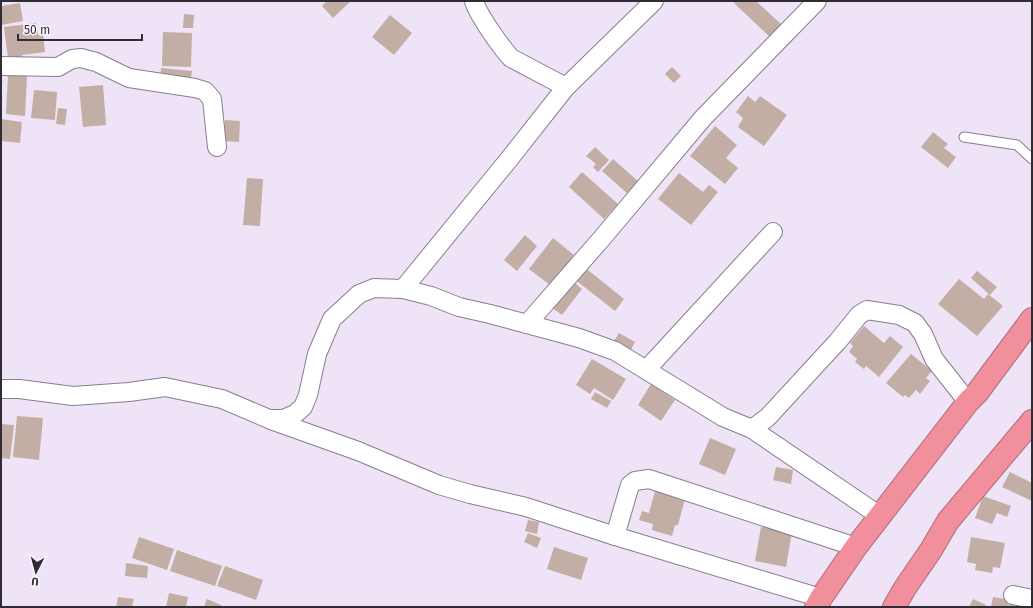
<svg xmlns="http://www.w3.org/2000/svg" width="1033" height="608" font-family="'Fira Sans',sans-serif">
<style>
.building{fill:#c2aea4}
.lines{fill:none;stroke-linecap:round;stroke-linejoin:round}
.lane-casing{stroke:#877d8e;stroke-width:11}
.street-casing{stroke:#877d8e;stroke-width:20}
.highway-casing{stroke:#ad6c77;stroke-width:24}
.lane{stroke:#fff;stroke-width:9}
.street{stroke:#fff;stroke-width:18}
.highway{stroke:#f18f9c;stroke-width:22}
</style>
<rect width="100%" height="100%" fill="#efe4f7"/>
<g class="building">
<path d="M327,1H351L333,18L322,6Z"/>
<path d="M736,1H756L783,26L772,39L734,3Z"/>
<path d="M20,3L23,21L1,25V6Z"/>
<path d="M184,14L194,15L193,28H183Z"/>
<path d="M390,15L412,33L394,55L372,37Z"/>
<path d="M36,23L38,35L43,34L45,52L22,55L24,64L9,66L4,27Z"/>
<path d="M163,32L192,33L191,67L162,66Z"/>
<path d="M672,67L681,76L674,83L665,74Z"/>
<path d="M161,68L192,71L190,84L160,81Z"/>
<path d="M8,75L27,76L25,116L6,114Z"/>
<path d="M103,85L106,125L83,127L79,87Z"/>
<path d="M34,90L57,92L55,120L31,118Z"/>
<path d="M748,96L755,102L760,96L787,115L764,146L738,127L743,118L736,112Z"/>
<path d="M58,108L67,109L65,125L56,124Z"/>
<path d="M1,119L22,122L20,143L1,141Z"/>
<path d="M225,120L240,121L239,142L223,141Z"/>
<path d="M715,126L737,145L726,158L738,168L725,184L690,156Z"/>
<path d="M933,132L948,144L944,148L956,157L948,168L921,147Z"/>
<path d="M595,147L609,160L598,172L593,167L596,164L586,156Z"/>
<path d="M613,159L639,182L628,194L602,171Z"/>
<path d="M582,172L618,204L604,219L569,187Z"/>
<path d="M679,173L703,192L709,185L718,192L691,225L658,199Z"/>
<path d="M247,178L263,179L260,226L243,225Z"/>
<path d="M525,235L537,246L517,271L504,260Z"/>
<path d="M553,238L574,255L550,285L529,269Z"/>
<path d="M583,266L624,299L615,311L573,278Z"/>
<path d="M977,271L997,287L990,295L971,278Z"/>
<path d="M959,279L984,299L988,294L1003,306L977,336L938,304Z"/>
<path d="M571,280L582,289L562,315L551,307Z"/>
<path d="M864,326L884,343L890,336L903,347L879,377L866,366L864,369L855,362L857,359L849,352L853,346L850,343Z"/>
<path d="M619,333L635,342L631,350L614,341Z"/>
<path d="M911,354L932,371L926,378L930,381L920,394L916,390L909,398L905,395L903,397L886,383Z"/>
<path d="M592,359L626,379L613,400L594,388L590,394L576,385Z"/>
<path d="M651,384L675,400L661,421L638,405Z"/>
<path d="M595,392L611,401L607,408L591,399Z"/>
<path d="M17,416L43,418L39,460L13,457Z"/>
<path d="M1,424L14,425L10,459L1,458Z"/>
<path d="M710,438L736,449L725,475L699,464Z"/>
<path d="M776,467L793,470L791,484L773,480Z"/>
<path d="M1010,472L1032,483V501L1002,487Z"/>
<path d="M655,491L685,499L678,525H675L672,536L652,530L653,524L639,520L642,511L649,513Z"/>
<path d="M983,496L1011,506L1007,517L997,513L992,524L975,518Z"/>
<path d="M528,520L539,522L537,534L525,531Z"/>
<path d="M761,527L792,532L786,567L755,561Z"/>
<path d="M528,533L541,538L537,548L524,542Z"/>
<path d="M139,537L174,549L167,570L132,558Z"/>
<path d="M971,537L1005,543L1000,568L993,567L992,573L975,570L976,564L967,562Z"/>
<path d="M554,547L588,558L581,580L547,569Z"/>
<path d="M177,550L222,566L215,586L170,571Z"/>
<path d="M126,563L148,566L147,578L125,576Z"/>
<path d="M225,566L263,580L256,600L217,586Z"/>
<path d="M169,593L188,597L186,607H166Z"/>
<path d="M118,597L134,599L132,607H116Z"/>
<path d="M993,597L1009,600L1008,604L1014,605L1013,607H991Z"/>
<path d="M207,599L221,605L220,607H204Z"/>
<path d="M973,599L986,605L985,607H969Z"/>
</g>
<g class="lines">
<g class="lane-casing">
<path id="lane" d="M964,137L1017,145L1032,159"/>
</g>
<g class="street-casing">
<g id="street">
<path d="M474,1C478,15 501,47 511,58L566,87"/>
<path d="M1,66L58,67L72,59L81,58L96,62L129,78L195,88L205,91L212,99L217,147"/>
<path d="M403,289L431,296L459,307L490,314L579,338L615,351L723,417L752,429L880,516"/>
<path d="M527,324L603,237L703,118L817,1"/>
<path d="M646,370L773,232"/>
<path d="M1,389H19L73,396L129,392L165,387L222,399L269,419H283L295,414L303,407L308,395L317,354L332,319L359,294L374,288L403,289L510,158L566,87L654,1"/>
<path d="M271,420L358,451L439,485L470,494L526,507L615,536L821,598"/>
<path d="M752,429L768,417L838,341L859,315L867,310L899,315L915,323L923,334L934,359L968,402"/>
<path d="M615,536L630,485L635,481L649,479L856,547"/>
<path d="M1013,595L1032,599"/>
</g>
</g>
<g class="highway-casing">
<g id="highway">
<path d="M816,607L821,598L856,547L968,402L977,393L1032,319"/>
<path d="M894,607L905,588L931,550L948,521L1032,421"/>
</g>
</g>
<use href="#lane" class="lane"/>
<use href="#street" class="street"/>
<use href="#highway" class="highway"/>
</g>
<rect width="1033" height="608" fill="none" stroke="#302c33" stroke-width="4"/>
<g transform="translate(36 572) rotate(186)" stroke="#faf4ff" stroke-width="3" paint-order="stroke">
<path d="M0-3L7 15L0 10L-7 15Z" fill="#302c33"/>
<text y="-6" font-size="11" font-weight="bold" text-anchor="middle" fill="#302c33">U</text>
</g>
<path d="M18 34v6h124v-6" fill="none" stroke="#302c33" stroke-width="2"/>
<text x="24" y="34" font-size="12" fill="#302c33" stroke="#faf4ff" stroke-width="3" paint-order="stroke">50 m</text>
</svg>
